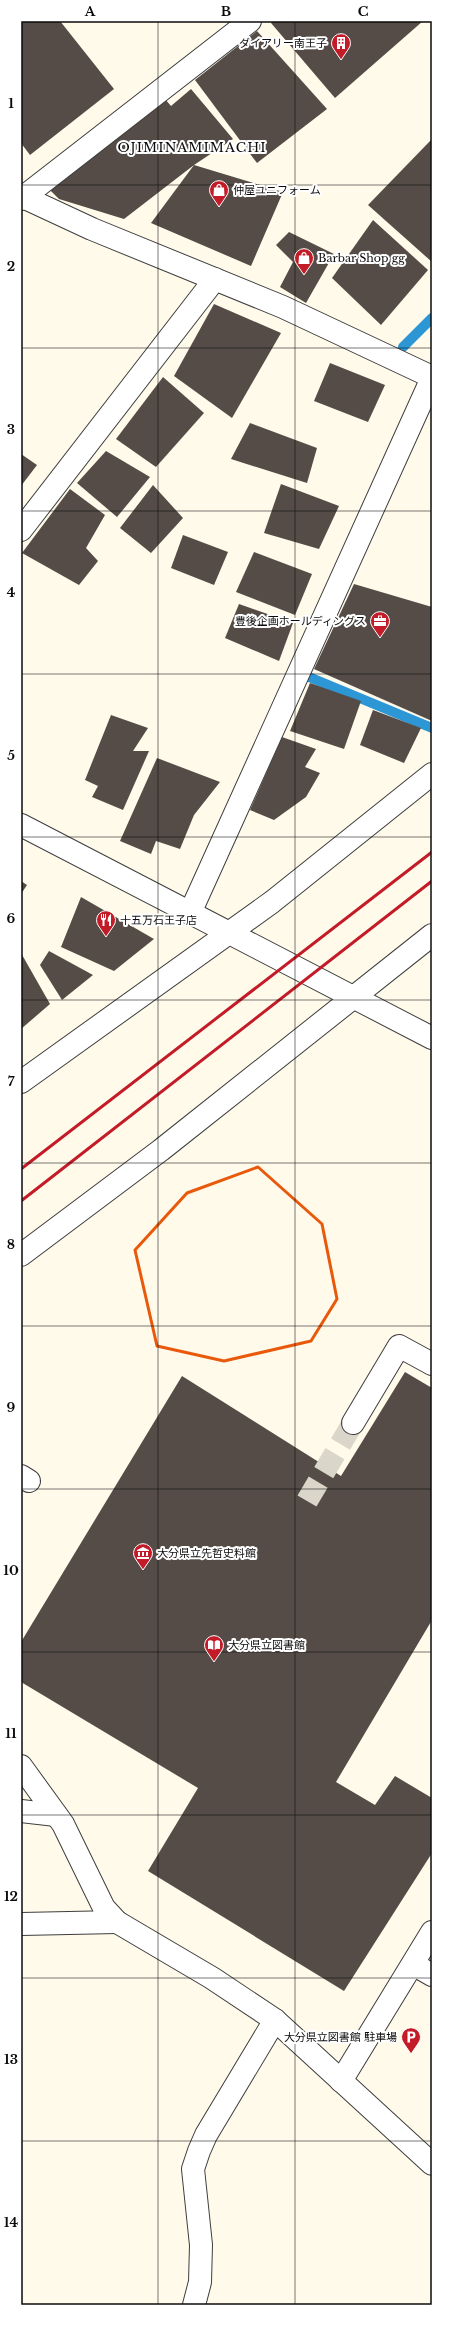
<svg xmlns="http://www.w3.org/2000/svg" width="453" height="2326" font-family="'Libre Baskerville','Noto Sans JP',serif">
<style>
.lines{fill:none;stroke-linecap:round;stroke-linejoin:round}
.stream{stroke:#2d97d6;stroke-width:10}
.building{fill:#554c47}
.minor-tunnel{stroke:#dad6c9;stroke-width:22;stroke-dasharray:22 11;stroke-linecap:butt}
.minor-casing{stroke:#3e3e3e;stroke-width:24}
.minor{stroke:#fff;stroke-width:22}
.rail{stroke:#c31b28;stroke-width:3}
.marked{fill:none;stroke:#e8590c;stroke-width:3;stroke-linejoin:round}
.grid{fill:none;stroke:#0b0b0b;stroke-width:1;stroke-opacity:0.55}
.labels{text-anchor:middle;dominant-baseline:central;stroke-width:4;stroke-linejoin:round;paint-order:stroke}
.poi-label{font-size:11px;fill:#0b0b0b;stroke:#fff;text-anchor:start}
.quarter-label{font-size:13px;letter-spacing:1px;fill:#0b0b0b;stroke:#fff}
.neatline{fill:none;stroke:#0b0b0b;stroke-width:1.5}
.grid-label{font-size:13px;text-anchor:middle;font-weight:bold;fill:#0b0b0b}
</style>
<rect width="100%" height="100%" fill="#fffaea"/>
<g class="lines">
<g class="stream">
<path d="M403,347L432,318"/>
<path d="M309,677L432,728"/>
</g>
</g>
<g class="building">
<path d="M21,21H60L114,89L30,155L21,143Z"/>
<path d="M273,21H423L335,98L271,23Z"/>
<path d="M257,31L327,109L257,163L195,80Z"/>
<path d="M191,89L233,139L194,165L283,192L251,266L151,223L194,165L124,219L59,199L50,190L165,99L171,106Z"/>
<path d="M432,139V262L368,205Z"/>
<path d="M373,220L428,270L381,325L332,278Z"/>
<path d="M289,232L334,254L306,303L280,287L293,262L276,245Z"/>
<path d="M214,304L281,333L232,418L174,376Z"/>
<path d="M330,363L385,385L368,422L314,401Z"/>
<path d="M163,377L204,413L156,467L116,439Z"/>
<path d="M250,423L317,448L307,483L231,459Z"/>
<path d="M106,451L150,477L117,517L77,483Z"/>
<path d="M21,454L37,465L21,486Z"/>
<path d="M281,484L339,506L319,549L264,533Z"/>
<path d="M153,485L183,518L151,553L120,528Z"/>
<path d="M70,489L105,515L86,548L98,561L79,585L22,553Z"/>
<path d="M183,535L228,552L214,585L171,568Z"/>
<path d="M254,552L312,574L295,615L236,592Z"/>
<path d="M354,584L432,607V721L314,669Z"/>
<path d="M239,604L293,623L279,661L225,638Z"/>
<path d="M310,683L361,701L344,749L290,731Z"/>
<path d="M373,710L421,728L404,763L360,745Z"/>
<path d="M111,715L148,728L133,751H149L123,810L92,797L98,786L85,780Z"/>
<path d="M282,737L316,749L305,767L320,773L306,797L274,820L250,810Z"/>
<path d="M157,758L220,782L194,815L180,849L156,841L151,854L120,841Z"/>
<path d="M21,881L27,885L21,894Z"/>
<path d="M81,897L154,939L114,971L61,947Z"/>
<path d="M49,951L93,975L62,1000L40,965Z"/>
<path d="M21,953L50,1004L21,1029Z"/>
<path d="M405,1372L432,1388V1620L336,1782L375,1805L395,1776L432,1798V1853L344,1991L148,1871L198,1788L21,1682V1642L182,1376L341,1476Z"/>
</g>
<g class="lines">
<path class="minor-tunnel" d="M307,1501L353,1423"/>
<g class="minor-casing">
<g id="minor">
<path d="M21,196L92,229L283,307L432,377"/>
<path d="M21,199L250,21"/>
<path d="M21,530L215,279"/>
<path d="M21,825L432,1038"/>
<path d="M190,913L432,378"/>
<path d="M21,1082L272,902L432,774"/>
<path d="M21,1255L161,1150L432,935"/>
<path d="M353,1423L399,1346L432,1364"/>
<path d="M21,1476L29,1481"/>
<path d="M21,1766L63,1824L104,1908L117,1922L212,1978L275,2020L432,2164"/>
<path d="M21,1811L56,1815"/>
<path d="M21,1924L117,1922"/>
<path d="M413,1964L432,1975"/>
<path d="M341,2081L432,1932"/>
<path d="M194,2305L200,2282L201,2245L193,2169L199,2151L206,2135L275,2020"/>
</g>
</g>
<use href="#minor" class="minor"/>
<g class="rail">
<path d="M21,1169L432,852"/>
<path d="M21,1201L432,881"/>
</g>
</g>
<path class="marked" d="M258,1167L322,1224L337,1299L311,1341L224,1361L157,1346L135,1250L187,1193Z"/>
<path class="grid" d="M158,21V2305M295,21V2305M21,185H432M21,348H432M21,511H432M21,674H432M21,837H432M21,1000H432M21,1163H432M21,1326H432M21,1489H432M21,1652H432M21,1815H432M21,1978H432M21,2141H432"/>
<defs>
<g id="building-pin" transform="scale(1)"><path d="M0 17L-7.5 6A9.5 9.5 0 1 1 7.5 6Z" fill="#c31b28" stroke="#fff"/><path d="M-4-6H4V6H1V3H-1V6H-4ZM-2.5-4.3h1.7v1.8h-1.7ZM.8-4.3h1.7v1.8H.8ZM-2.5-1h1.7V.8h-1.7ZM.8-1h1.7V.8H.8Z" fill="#fff"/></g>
<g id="shop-pin" transform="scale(1)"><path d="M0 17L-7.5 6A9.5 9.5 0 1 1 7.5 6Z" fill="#c31b28" stroke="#fff"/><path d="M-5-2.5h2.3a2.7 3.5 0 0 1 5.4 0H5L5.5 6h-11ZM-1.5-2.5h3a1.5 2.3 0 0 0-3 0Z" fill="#fff"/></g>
<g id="office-pin" transform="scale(1)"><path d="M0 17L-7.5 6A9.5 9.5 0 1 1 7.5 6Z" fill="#c31b28" stroke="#fff"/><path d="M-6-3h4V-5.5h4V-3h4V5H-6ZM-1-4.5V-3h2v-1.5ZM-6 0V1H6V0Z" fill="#fff"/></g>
<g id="restaurant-pin" transform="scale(1)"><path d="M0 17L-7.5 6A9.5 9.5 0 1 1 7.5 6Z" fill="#c31b28" stroke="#fff"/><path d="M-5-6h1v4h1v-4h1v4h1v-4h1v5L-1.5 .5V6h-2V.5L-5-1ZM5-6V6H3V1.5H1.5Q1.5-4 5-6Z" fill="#fff"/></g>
<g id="museum-pin" transform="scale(1)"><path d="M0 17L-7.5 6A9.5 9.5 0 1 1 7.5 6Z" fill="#c31b28" stroke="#fff"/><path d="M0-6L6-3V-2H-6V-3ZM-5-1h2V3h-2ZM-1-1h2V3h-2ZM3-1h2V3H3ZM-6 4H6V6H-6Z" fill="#fff"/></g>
<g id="library-pin" transform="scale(1)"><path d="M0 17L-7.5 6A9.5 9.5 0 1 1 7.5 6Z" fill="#c31b28" stroke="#fff"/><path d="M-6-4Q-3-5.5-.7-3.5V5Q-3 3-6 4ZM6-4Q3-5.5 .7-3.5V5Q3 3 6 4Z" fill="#fff"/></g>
<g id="parking-pin" transform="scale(1)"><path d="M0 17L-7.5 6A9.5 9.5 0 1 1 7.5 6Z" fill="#c31b28" stroke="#fff"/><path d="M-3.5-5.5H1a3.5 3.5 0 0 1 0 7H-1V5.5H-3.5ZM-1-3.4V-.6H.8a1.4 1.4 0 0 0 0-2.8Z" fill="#fff"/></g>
</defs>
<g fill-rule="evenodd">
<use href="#building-pin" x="341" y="43"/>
<use href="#shop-pin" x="219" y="190"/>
<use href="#shop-pin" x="304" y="258"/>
<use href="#office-pin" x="380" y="621"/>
<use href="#restaurant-pin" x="106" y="920"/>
<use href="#museum-pin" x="143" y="1553"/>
<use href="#library-pin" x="214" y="1645"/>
<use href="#parking-pin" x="411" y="2037"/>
</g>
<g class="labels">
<g class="poi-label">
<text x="327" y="43" text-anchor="end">ダイアリー南王子</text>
<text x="233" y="190">仲屋ユニフォーム</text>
<text x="318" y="258">Barbar Shop gg</text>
<text x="366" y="621" text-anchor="end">豊後企画ホールディングス</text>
<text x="120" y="920">十五万石王子店</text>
<text x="157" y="1553">大分県立先哲史料館</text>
<text x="228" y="1645">大分県立図書館</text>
<text x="397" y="2037" text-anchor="end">大分県立図書館 駐車場</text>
</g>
<g class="quarter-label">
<text x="192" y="147">OJIMINAMIMACHI</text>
</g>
</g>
<rect width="453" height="2326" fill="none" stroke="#ffffff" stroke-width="44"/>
<rect x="22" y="22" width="409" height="2282" class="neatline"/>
<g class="grid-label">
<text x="90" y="16">A</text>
<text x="226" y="16">B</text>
<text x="363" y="16">C</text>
<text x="11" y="108">1</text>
<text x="11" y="271">2</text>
<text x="11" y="434">3</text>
<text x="11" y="597">4</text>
<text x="11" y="760">5</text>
<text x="11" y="923">6</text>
<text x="11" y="1086">7</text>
<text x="11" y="1249">8</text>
<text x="11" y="1412">9</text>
<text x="11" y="1575">10</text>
<text x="11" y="1738">11</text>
<text x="11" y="1901">12</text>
<text x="11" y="2064">13</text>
<text x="11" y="2227">14</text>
</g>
</svg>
